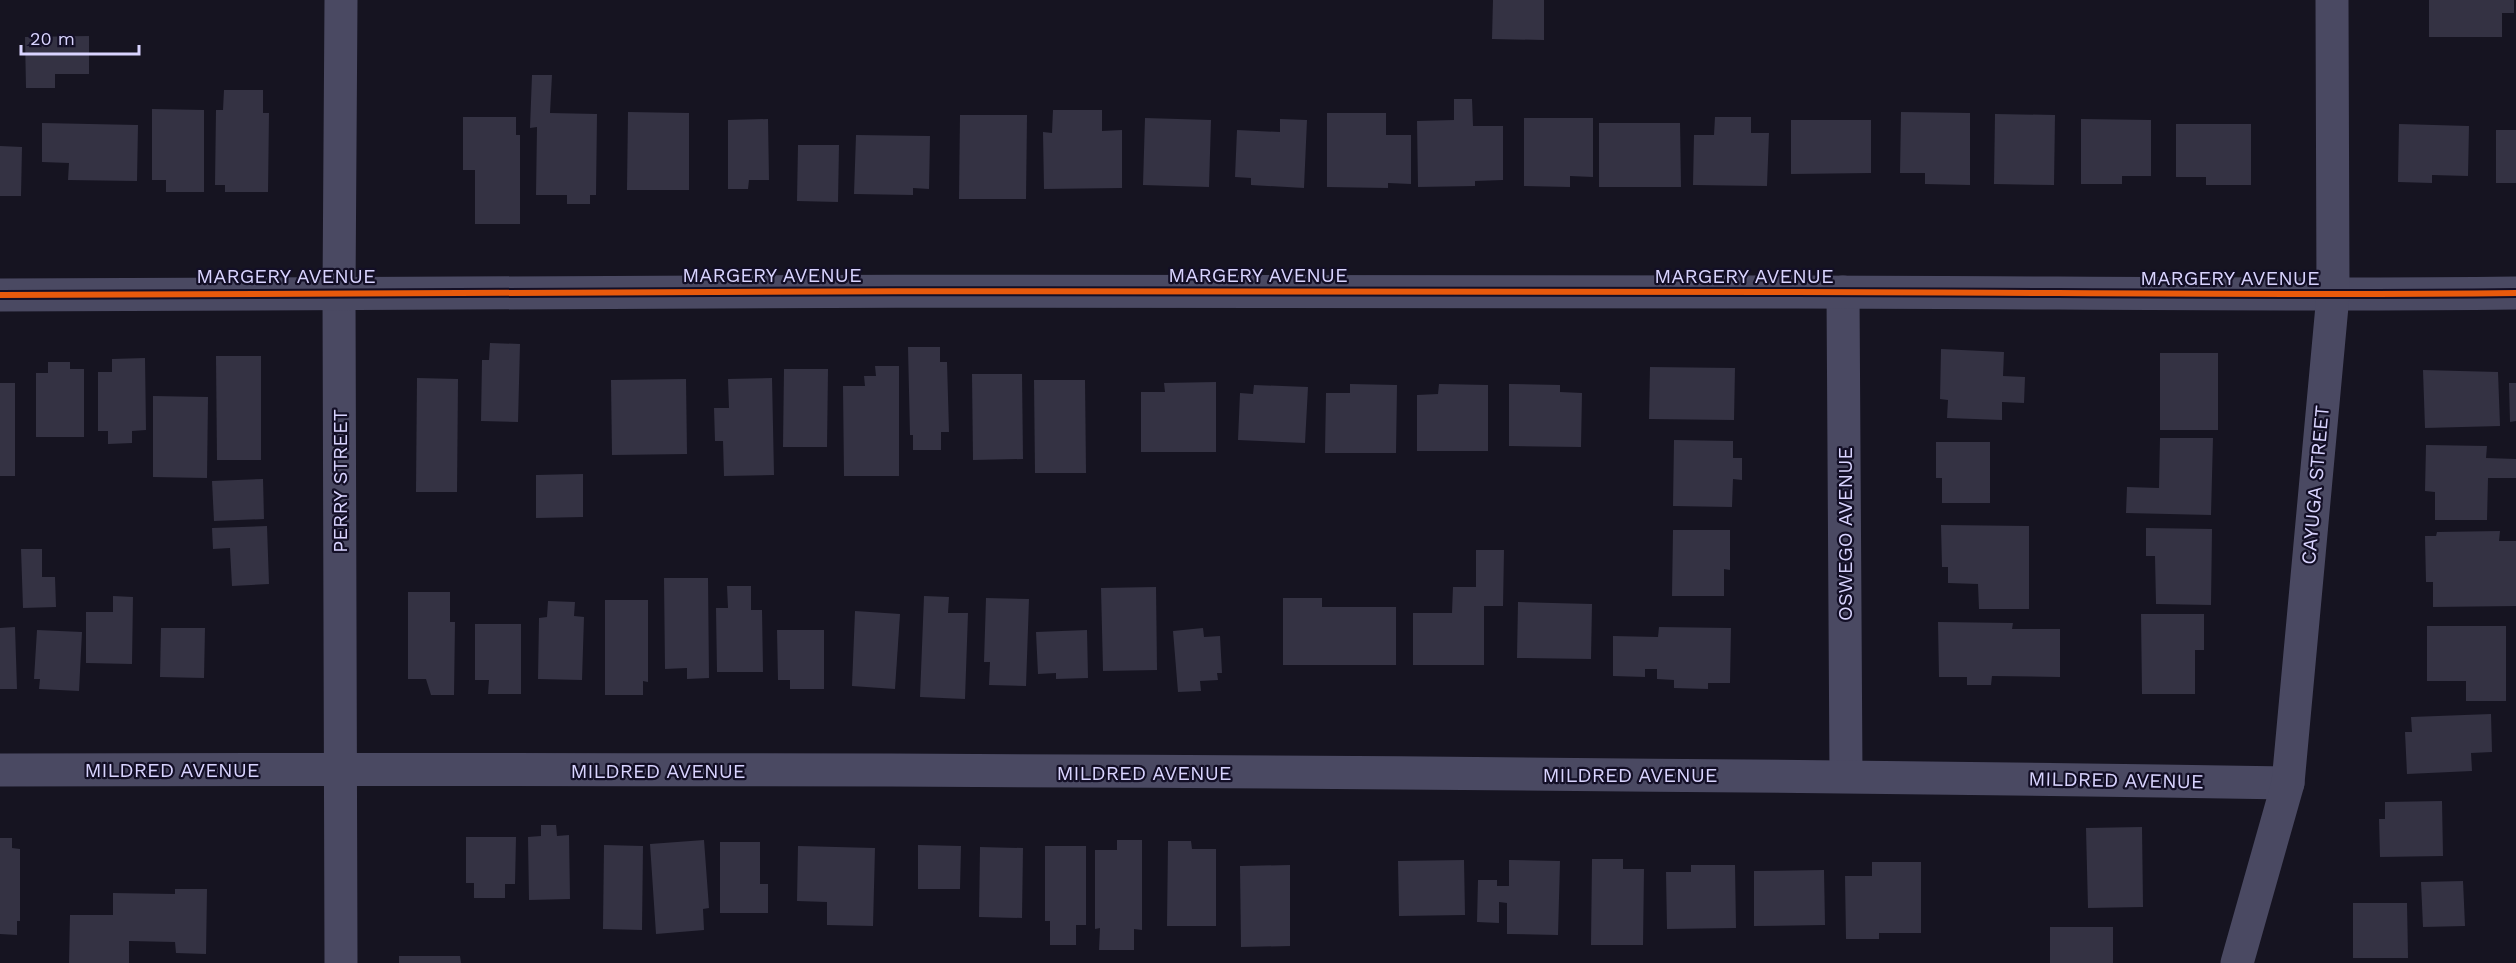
<svg xmlns="http://www.w3.org/2000/svg" width="2516" height="963" font-family="'Work Sans',sans-serif">
<style>
.building{fill:#343243}
.lines{fill:none;stroke-linecap:round;stroke-linejoin:round}
.minor{stroke:#4a4962;stroke-width:33}
.cycleway-casing{stroke:#130f26;stroke-width:10}
.cycleway{stroke:#e8590c;stroke-width:6}
.labels{text-anchor:middle;dominant-baseline:central;stroke-width:4.5;stroke-linejoin:round;paint-order:stroke}
.street-label{font-size:20px;fill:#d9d4ff;stroke:#130f26}
</style>
<rect width="100%" height="100%" fill="#161421"/>
<g class="building">
<path d="M1493,0H1544V40L1492,39Z"/>
<path d="M2429,0H2514V13H2502V37H2429Z"/>
<path d="M89,36V74H55V88H26L25,37Z"/>
<path d="M532,75H552L550,113L597,114L596,195H590V204H567V195H536L537,127L530,128Z"/>
<path d="M224,90H263V113H269L268,192H225V185H215L216,110H223Z"/>
<path d="M1454,99H1472L1473,126H1503V180L1475,181V186L1418,187L1417,121L1454,120Z"/>
<path d="M152,109L204,110V192H166V180H152Z"/>
<path d="M1053,110H1102V131L1122,130V188L1044,189L1043,132L1052,133Z"/>
<path d="M628,112L689,113V190H627Z"/>
<path d="M1901,112L1970,113V185L1925,184V173H1900Z"/>
<path d="M1327,113H1386V135H1411V184L1388,183V188L1327,187Z"/>
<path d="M1995,114L2055,115L2054,185L1994,184Z"/>
<path d="M960,115H1027L1026,199H959Z"/>
<path d="M463,117H516V135H520V224H475V170H463Z"/>
<path d="M1715,117H1751V133H1769L1767,186L1693,185L1694,135H1714Z"/>
<path d="M1145,118L1211,120L1209,187L1143,185Z"/>
<path d="M1524,118H1593V177L1570,176V187L1524,186Z"/>
<path d="M768,119L769,180H749L748,189H728V120Z"/>
<path d="M1280,119L1307,120L1304,188L1251,185V178L1235,177L1237,130L1280,132Z"/>
<path d="M2081,119L2151,120V176H2122V184H2081Z"/>
<path d="M1791,120H1871V173L1791,174Z"/>
<path d="M42,123L138,125L137,181L68,180L69,163L42,162Z"/>
<path d="M1599,123H1680L1681,187H1599Z"/>
<path d="M2176,124H2251V185H2206V177H2176Z"/>
<path d="M2399,124L2469,126L2468,176L2432,175V183L2398,182Z"/>
<rect x="2496" y="130" width="20" height="53"/>
<path d="M856,135L930,136L929,189L913,188V195L854,194Z"/>
<path d="M798,145H839L838,202L797,201Z"/>
<path d="M0,146L22,147L21,196H0Z"/>
<path d="M490,343L520,344L518,422L481,421L482,360H489Z"/>
<path d="M908,347H940V362H947L949,432H941V450H913V435H910Z"/>
<path d="M1941,349L2004,352L2003,376L2025,377L2024,403L2002,402V420L1947,418L1948,400L1940,399Z"/>
<rect x="2160" y="353" width="58" height="77"/>
<path d="M216,356H261V460H217Z"/>
<path d="M145,358L146,430L132,431V443L108,444V431H98V372H112V359Z"/>
<path d="M48,362H70V369H84V437H36V373H48Z"/>
<path d="M875,366H899V476H844L843,386H865L864,376H876Z"/>
<path d="M1650,367L1735,368L1734,420L1649,419Z"/>
<path d="M784,369H828L827,447H783Z"/>
<path d="M2423,370L2498,372L2500,426L2425,428Z"/>
<path d="M972,374H1022L1023,459L973,460Z"/>
<path d="M417,378L458,379L457,492H416Z"/>
<path d="M772,378L774,475L724,476L723,441H715L714,408H729L728,379Z"/>
<path d="M686,379L687,454L612,455L611,380Z"/>
<path d="M1034,380H1085L1086,473H1035Z"/>
<path d="M1216,382V452H1141V392H1165L1164,383Z"/>
<rect x="0" y="383" width="15" height="93"/>
<path d="M2509,383H2516V421L2510,422Z"/>
<path d="M1350,384L1397,385L1396,453H1325L1326,393H1350Z"/>
<path d="M1439,384L1488,385V451H1417V395L1438,394Z"/>
<path d="M1509,384L1560,385V392L1582,393L1581,447L1509,446Z"/>
<path d="M1254,385L1308,387L1305,443L1238,440L1240,393L1253,394Z"/>
<path d="M153,396L208,397L207,478L153,477Z"/>
<path d="M2160,438H2213L2211,515L2126,513L2127,487L2159,488Z"/>
<path d="M1674,440L1733,441V458H1742V480L1733,479L1732,507L1673,506Z"/>
<path d="M1936,442H1990V503H1942V478H1936Z"/>
<path d="M2426,445L2487,446L2486,458L2516,459V478H2488L2487,520H2435V492L2425,491Z"/>
<path d="M583,474V517L536,518V475Z"/>
<path d="M263,479L264,519L214,521L212,481Z"/>
<path d="M1941,525L2029,526V609H1979L1978,584L1948,583V567H1942Z"/>
<path d="M267,526L269,584L232,586L230,548L213,549L212,528Z"/>
<path d="M2146,528L2212,529L2211,605L2156,604L2155,556H2146Z"/>
<path d="M1673,530H1730V570L1724,569V596H1672Z"/>
<path d="M2500,531L2499,541H2516V606L2433,607V582H2426L2425,536H2436L2437,532Z"/>
<path d="M21,549H42V577H55L56,607L23,608Z"/>
<path d="M1476,550H1504L1503,606H1484V665H1413V613H1452L1453,587H1476Z"/>
<path d="M664,578H708L709,678L687,679V668L665,669Z"/>
<path d="M727,586H751V610H762L763,672H717L716,608H728Z"/>
<path d="M1156,587L1157,670L1103,671L1101,588Z"/>
<path d="M408,592H450V622H455L454,695H431L426,679H408Z"/>
<path d="M113,596L133,597L132,664L86,663V612H113Z"/>
<path d="M924,596L949,597L948,613H968L965,699L920,697Z"/>
<path d="M986,598L1029,599L1026,686L989,685L990,662H984Z"/>
<path d="M1283,598H1322V607H1396V665H1283Z"/>
<path d="M605,600H648V682L643,681V695H605Z"/>
<path d="M548,601L575,602L574,616L584,617L582,680L538,679L539,618L547,617Z"/>
<path d="M1518,602L1592,604L1591,659L1517,658Z"/>
<path d="M855,611L900,614L895,689L852,686Z"/>
<path d="M2141,614H2204V650H2195V694H2142Z"/>
<path d="M1938,622L2013,623L2012,629H2060V677L1992,676L1991,685H1967V677H1939Z"/>
<path d="M475,624H521V694H488L489,680H475Z"/>
<path d="M2427,626H2506V701H2466V681H2427Z"/>
<path d="M15,627L17,689H0V628Z"/>
<path d="M1659,627L1731,628L1730,683H1708V689L1674,688V680L1657,679V669H1645V677L1613,676V636L1658,637Z"/>
<path d="M161,628H205L204,678L160,677Z"/>
<path d="M1203,628L1204,637L1220,636L1222,673H1217L1218,680L1200,681L1201,691L1178,692L1173,631Z"/>
<path d="M37,630L82,632L79,691L39,689L40,679H34Z"/>
<path d="M777,630H824V689H790V680H778Z"/>
<path d="M1087,630L1088,678L1056,679V673L1038,674L1036,632Z"/>
<path d="M2491,714L2492,752L2471,753L2472,771L2407,774L2405,732H2412L2411,717Z"/>
<path d="M2442,801L2443,856L2380,857L2379,819H2385V802Z"/>
<path d="M541,825H556L557,836L569,835L570,899L529,900L528,837L541,836Z"/>
<path d="M2142,827L2143,907L2088,908L2086,828Z"/>
<path d="M466,837H516L515,884H505V898H474V883H466Z"/>
<path d="M0,838H12V848L20,849V921H17V935L0,934Z"/>
<path d="M704,840L709,908L703,909L704,930L656,934L650,844Z"/>
<path d="M1117,840H1142V930L1134,929V950H1099L1100,928L1095,929V850H1117Z"/>
<path d="M1168,841H1191L1192,849H1216V926H1167Z"/>
<path d="M720,842H760V884H768V913H720Z"/>
<path d="M604,845L643,846L642,930L603,929Z"/>
<path d="M918,845L961,846L960,889H918Z"/>
<path d="M798,846L875,848L873,926L827,925V902L797,901Z"/>
<path d="M1045,846H1086V925H1076V945H1050V921H1045Z"/>
<path d="M980,847L1023,848L1022,918L979,917Z"/>
<path d="M1592,859H1623V869H1644L1643,945H1591Z"/>
<path d="M1464,860L1465,915L1399,916L1398,861Z"/>
<path d="M1509,860L1560,861L1558,935L1507,934V903L1499,902V923L1477,922L1478,880H1497V886H1509Z"/>
<path d="M1872,862H1921V933H1879V939H1846L1845,876H1872Z"/>
<path d="M1290,865V946L1241,947L1240,866Z"/>
<path d="M1691,865H1735L1736,928L1667,929L1666,872H1691Z"/>
<path d="M1824,870L1825,925L1754,926V871Z"/>
<path d="M2463,881L2465,926L2423,927L2421,882Z"/>
<path d="M175,889H207L206,954L176,953L175,942L129,941V963H69L70,915H113V893L175,894Z"/>
<path d="M2353,903H2407L2408,958H2353Z"/>
<rect x="2050" y="927" width="63" height="36"/>
<path d="M399,956H460L461,963H399Z"/>
</g>
<g class="lines">
<g class="minor">
<path d="M341,0L339,292L341,963"/>
<path d="M1843,292L1846,776"/>
<path d="M0,295C598,289 1197,292 1795,292C2036,292 2276,296 2516,293"/>
<path d="M0,770C763,768 1526,771 2288,783"/>
<path d="M2237,963L2288,783L2333,295L2332,0"/>
</g>
<g class="cycleway-casing">
<path id="cycleway" d="M0,295C598,289 1197,292 1795,292C2036,292 2276,296 2516,293"/>
</g>
<use href="#cycleway" class="cycleway"/>
</g>
<g class="labels">
<g class="street-label">
<text x="772" y="275">MARGERY AVENUE</text>
<text x="1258" y="275">MARGERY AVENUE</text>
<text x="286" y="276">MARGERY AVENUE</text>
<text x="1744" y="276">MARGERY AVENUE</text>
<text x="2230" y="278">MARGERY AVENUE</text>
<text transform="translate(340 481) rotate(-90)">PERRY STREET</text>
<text transform="translate(2315 485) rotate(-85)">CAYUGA STREET</text>
<text transform="translate(1845 534) rotate(-90)">OSWEGO AVENUE</text>
<text x="172" y="770">MILDRED AVENUE</text>
<text x="658" y="771">MILDRED AVENUE</text>
<text x="1144" y="773">MILDRED AVENUE</text>
<text x="1630" y="775">MILDRED AVENUE</text>
<text transform="translate(2116 780) rotate(1)">MILDRED AVENUE</text>
</g>
</g>
<path d="M21 45v9h118v-9" fill="none" stroke="#d9d4ff" stroke-width="3"/>
<text x="30" y="45" font-size="18" fill="#d9d4ff" stroke="#130f26" stroke-width="4.5" paint-order="stroke">20 m</text>
</svg>
